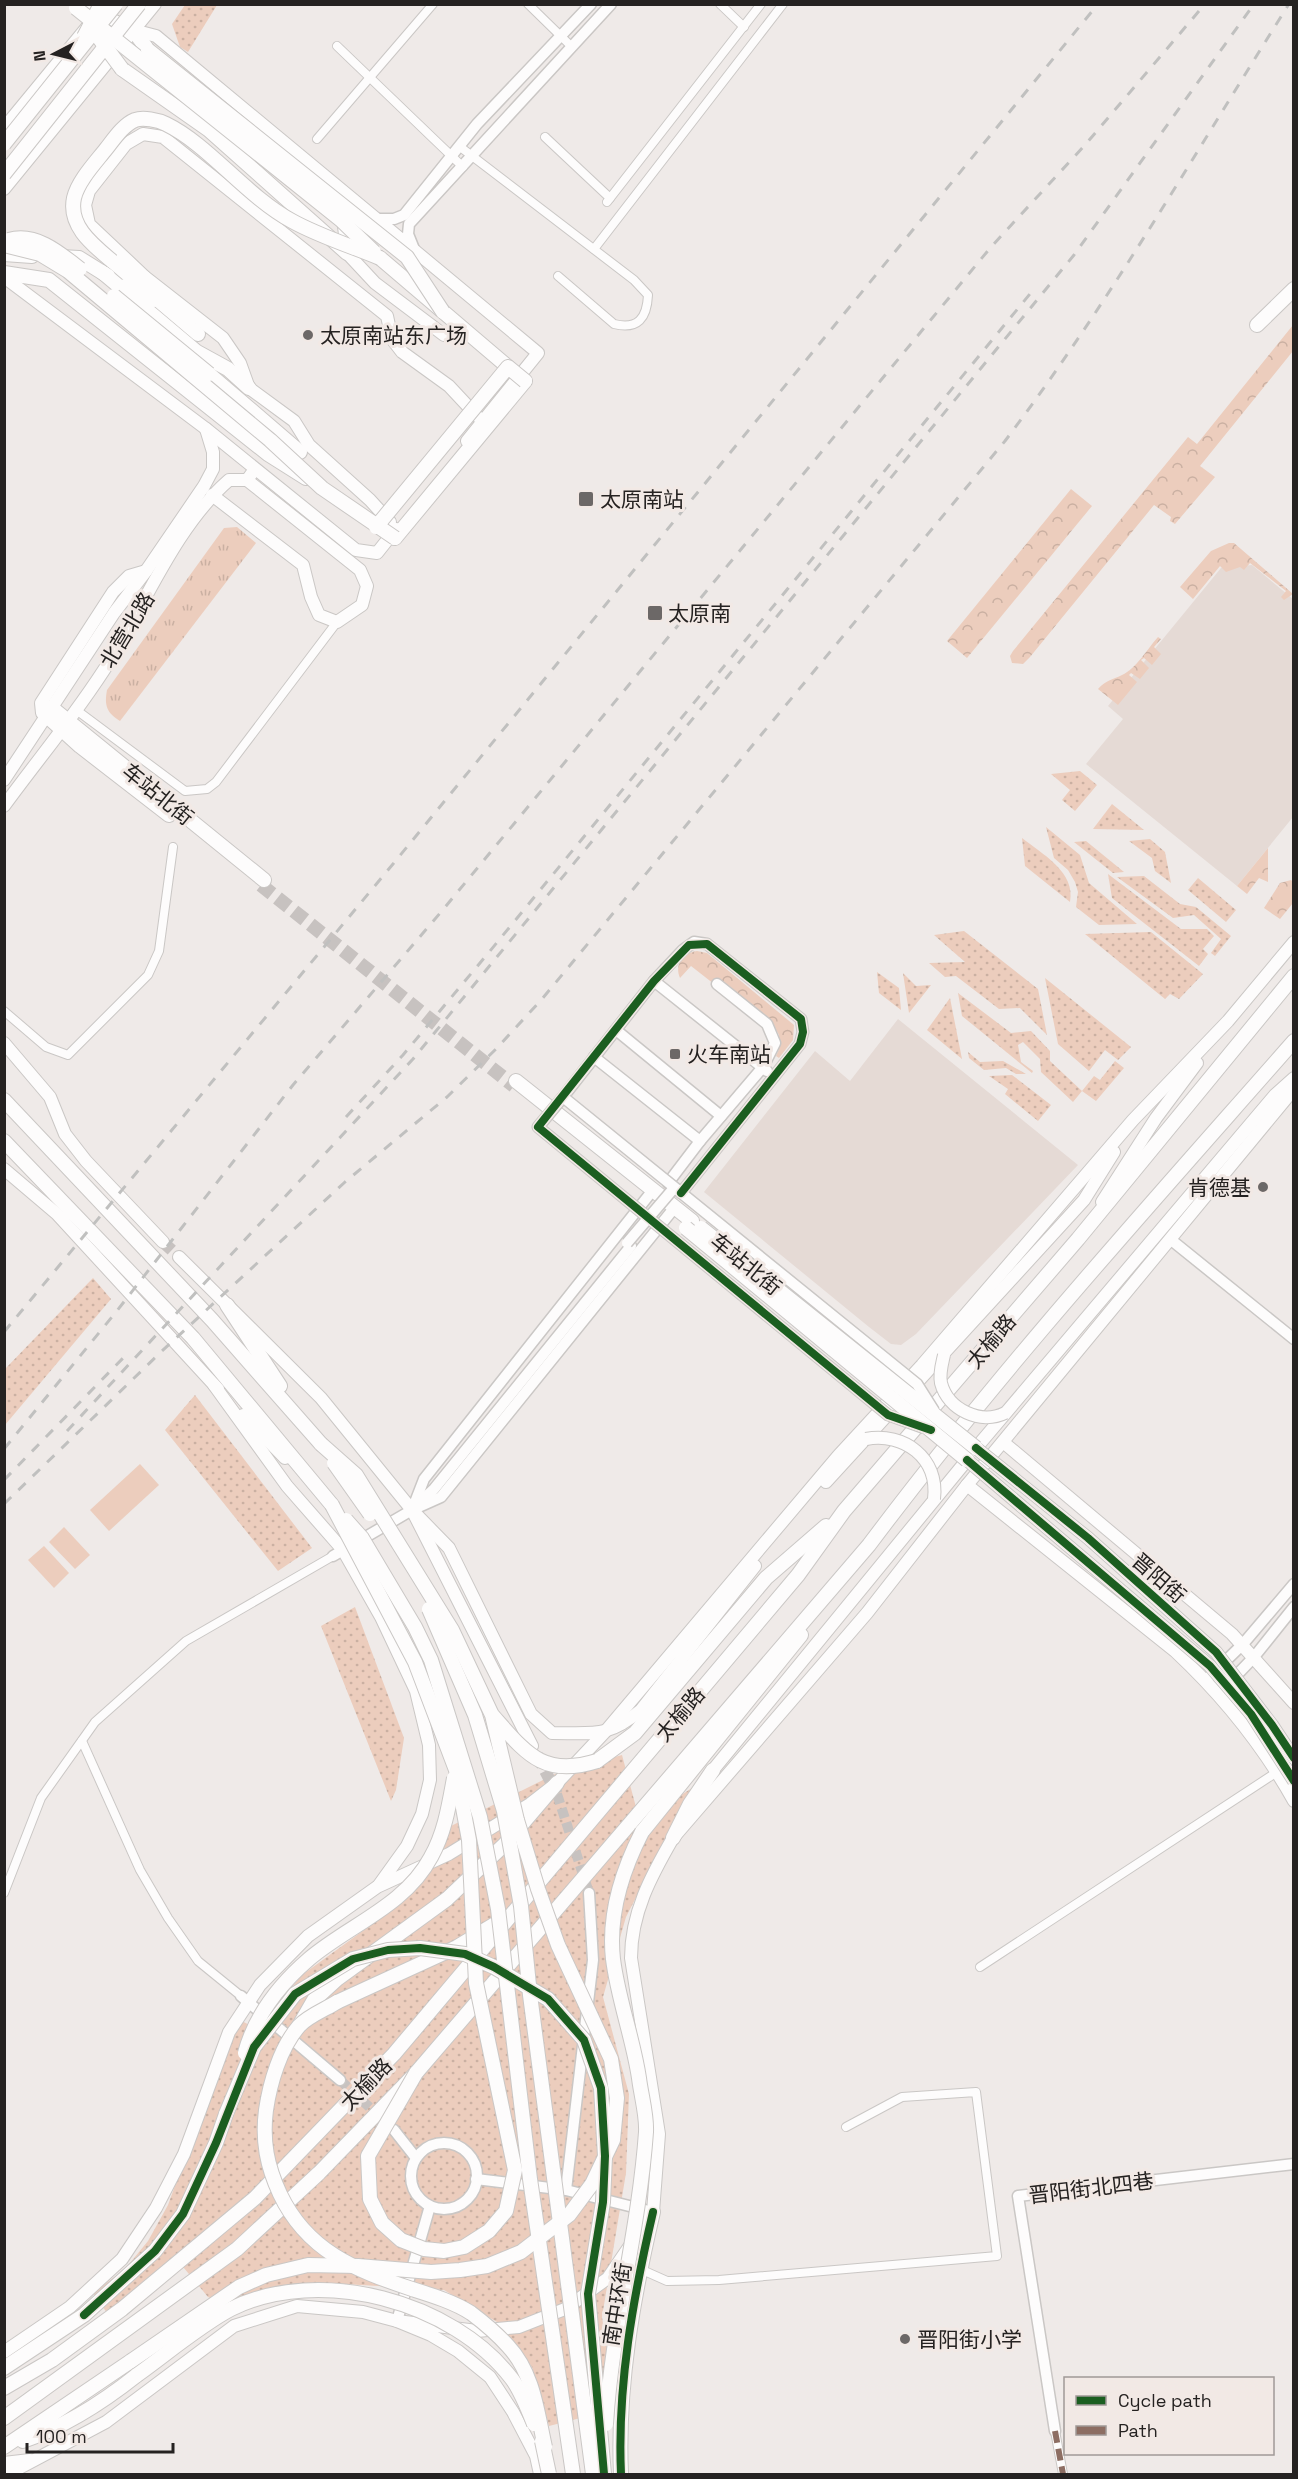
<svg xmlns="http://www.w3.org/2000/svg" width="1298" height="2479" font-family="'Space Grotesk','Noto Sans SC',sans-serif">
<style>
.built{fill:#e5dad5}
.grass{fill:url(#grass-tufts)}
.park{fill:url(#park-crowns)}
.garden{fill:url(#garden-dots)}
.pitch{fill:#eccdbd}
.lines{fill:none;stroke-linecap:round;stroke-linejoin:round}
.tertiary-tunnel{stroke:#c7c2c0;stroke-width:10;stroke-dasharray:10 5;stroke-linecap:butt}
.secondary-tunnel{stroke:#c7c2c0;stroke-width:12;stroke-dasharray:12 6;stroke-linecap:butt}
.primary-tunnel{stroke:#c7c2c0;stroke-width:14;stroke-dasharray:14 7;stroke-linecap:butt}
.minor-casing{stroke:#cac7c5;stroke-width:10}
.tertiary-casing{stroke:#cac7c5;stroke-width:13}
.secondary-casing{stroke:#cac7c5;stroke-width:14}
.primary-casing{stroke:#cac7c5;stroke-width:16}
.trunk-casing{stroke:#cac7c5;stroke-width:16}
.minor{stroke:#fdfcfc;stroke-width:8}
.tertiary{stroke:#fdfcfc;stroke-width:10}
.secondary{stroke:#fdfcfc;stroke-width:12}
.primary{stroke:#fdfcfc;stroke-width:14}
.trunk{stroke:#fdfcfc;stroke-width:14}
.rail{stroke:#c0c0bf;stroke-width:3;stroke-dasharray:10 10;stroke-linecap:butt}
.tertiary-bridge-casing{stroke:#cac7c5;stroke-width:13;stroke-linecap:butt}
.secondary-bridge-casing{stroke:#cac7c5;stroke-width:14;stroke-linecap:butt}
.primary-bridge-casing{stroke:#cac7c5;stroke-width:16;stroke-linecap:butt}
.trunk-bridge-casing{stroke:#cac7c5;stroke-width:16;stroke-linecap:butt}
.tertiary-bridge{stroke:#fdfcfc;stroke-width:10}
.secondary-bridge{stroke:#fdfcfc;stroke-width:12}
.primary-bridge{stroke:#fdfcfc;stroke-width:14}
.trunk-bridge{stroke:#fdfcfc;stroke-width:14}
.quiet{stroke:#8d6e63;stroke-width:6;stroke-dasharray:12 6;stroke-linecap:butt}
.cycleway-casing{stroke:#f2e9e5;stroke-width:11}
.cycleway{stroke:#1b5e20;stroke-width:8}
.poi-dot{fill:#6c6867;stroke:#f2e9e5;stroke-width:2}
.labels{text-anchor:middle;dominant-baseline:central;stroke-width:6;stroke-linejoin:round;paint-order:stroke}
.poi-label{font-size:21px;fill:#252221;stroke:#f2e9e5;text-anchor:start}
.street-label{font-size:21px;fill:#252221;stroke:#f2e9e5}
</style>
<defs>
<pattern id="grass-tufts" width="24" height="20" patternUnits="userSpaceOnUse" patternTransform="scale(1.5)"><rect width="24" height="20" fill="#eccdbd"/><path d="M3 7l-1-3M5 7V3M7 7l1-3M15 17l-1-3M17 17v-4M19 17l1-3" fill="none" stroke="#cab0a2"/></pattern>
<pattern id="park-crowns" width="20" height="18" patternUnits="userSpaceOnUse" patternTransform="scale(1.5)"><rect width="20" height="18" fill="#eccdbd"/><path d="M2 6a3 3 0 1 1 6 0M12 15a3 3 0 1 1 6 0" fill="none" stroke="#cab0a2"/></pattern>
<pattern id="garden-dots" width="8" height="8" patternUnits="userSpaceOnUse" patternTransform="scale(1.5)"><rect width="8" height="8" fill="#eccdbd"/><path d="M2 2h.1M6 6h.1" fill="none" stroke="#cab0a2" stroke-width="1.8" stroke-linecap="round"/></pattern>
</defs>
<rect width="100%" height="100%" fill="#efeae8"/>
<g class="built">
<path d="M1252,565L1293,599V817L1237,886L1086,764L1123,719L1108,706L1221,568Z"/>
<path d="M898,1019L1078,1165L916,1334L901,1345L891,1344L869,1327L704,1192L815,1051L850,1081Z"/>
</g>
<path class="grass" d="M237,527L256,543L120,721C107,713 104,706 107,690L224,528Z"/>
<g class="park">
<path d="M1293,325V351L1200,466L1215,477L1175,524L1170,521L1171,517L1154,505L1030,657L1023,664L1012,663L1010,656L1013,651L1188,437L1197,444Z"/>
<path d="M1071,489L1092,506L967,658L947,641Z"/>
<path d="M1229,543H1234L1293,594L1284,600L1281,597L1286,591L1250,563L1244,570L1240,567L1226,572L1220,566L1193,599L1180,587L1211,551Z"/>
<path d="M1158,637L1161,639L1154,647L1161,654L1152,665L1144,658L1141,660L1149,668L1140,679L1131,673L1129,675L1137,682L1118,705L1098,689C1106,680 1112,680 1122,675C1136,669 1148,648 1158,637Z"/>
<path d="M1268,848V882L1259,878L1247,894L1237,886Z"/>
<path d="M1291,880L1293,882V903L1280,919L1264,908L1280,883Z"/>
<path d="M697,951L707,953L794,1025L793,1040L779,1058L776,1056L779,1049V1035L770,1019L714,984L691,966L680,978C674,964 683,953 697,951Z"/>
</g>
<g class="garden">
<path d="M185,5H217L188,52L180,47L172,24Z"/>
<path d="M1080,771L1097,785L1075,811L1062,800L1070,790L1051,774Z"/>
<path d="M1112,804L1144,830L1093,829Z"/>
<path d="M1046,827L1080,855L1089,883L1137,924L1099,925L1076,907L1078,892L1075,882L1068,870L1054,858Z"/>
<path d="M1022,838C1042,854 1076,872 1070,902L1025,866Z"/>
<path d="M1150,839L1165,852L1171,883L1155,871L1152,858L1129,841Z"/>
<path d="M1086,841L1124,872L1113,873L1074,842Z"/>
<path d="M1108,874L1181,929H1207L1214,936L1203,949L1208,954L1199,966L1112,898Z"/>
<path d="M1144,876L1180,904L1196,907L1231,936L1215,956L1211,953L1221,939L1194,915L1173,918L1117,877Z"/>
<path d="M1198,878L1236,910L1226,922L1188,890Z"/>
<path d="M964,931L1038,989L1047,1035L1020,1008L999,1009L956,976L945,977L929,963L965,962L934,935Z"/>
<path d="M1151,932L1203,974L1179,999L1170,994L1165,999L1085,934Z"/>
<path d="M877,972L899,988L901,1010L879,993Z"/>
<path d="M903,973L916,986L931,985L909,1013Z"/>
<path d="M1045,978L1131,1047L1118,1060L1105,1050L1089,1071L1058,1044Z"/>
<path d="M958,993L1011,1033L1031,1031L1050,1051V1061L1082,1091L1094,1076L1100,1080L1115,1061L1124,1068L1096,1101L1082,1091L1073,1102L1041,1072L1040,1059L1023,1042L1018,1045L1021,1062L1033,1071L1032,1073L962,1016Z"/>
<path d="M950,998L962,1059L927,1030Z"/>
<path d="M968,1052L980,1062L1003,1061L1026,1074H1016L1006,1068L984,1070L969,1058Z"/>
<path d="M1012,1075L1051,1105L1038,1121L1005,1094L1008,1089L989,1076Z"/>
<path d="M93,1278L111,1299L5,1425V1369Z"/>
<path d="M195,1395L312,1548L278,1571L165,1430Z"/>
<path d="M355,1607L404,1738L396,1790L391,1801L321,1626Z"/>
<path d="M622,1755L640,1822L692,1788L626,1917L603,1997L629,2094L626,2173L602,2317L616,2409L549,2426L532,2367L497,2322L444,2290L328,2283L283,2285L227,2306L208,2297L174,2256L107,2313L93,2293L125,2269L148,2241L168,2205L214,2078L240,2020L257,2029L302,1975L404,1901L432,1869L451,1826L555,1774Z"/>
</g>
<g class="pitch">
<path d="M140,1464L159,1485L109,1531L90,1510Z"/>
<path d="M64,1527L90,1555L75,1569L49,1542Z"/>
<path d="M44,1546L69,1573L54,1588L28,1560Z"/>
</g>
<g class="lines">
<g class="tertiary-tunnel">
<path d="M557,1794L589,1893"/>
<path d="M340,2080L381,2118"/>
</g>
<g class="secondary-tunnel">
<path d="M163,1242L179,1257"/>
<path d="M537,1755L557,1794"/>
</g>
<path class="primary-tunnel" d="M261,885L514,1086"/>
<g class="minor-casing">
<g id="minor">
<path d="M528,4L572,47"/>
<path d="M720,4L744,27"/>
<path d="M337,46L463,167"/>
<path d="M545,137L610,198"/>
<path d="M317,139L433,4"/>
<path d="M459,146L634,280L648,295C647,318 638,330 614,324L558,276"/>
<path d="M607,202L761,4"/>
<path d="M594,249L783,4"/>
<path d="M75,709L185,791L207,789L216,782L337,622"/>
<path d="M4,1011L46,1047L68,1055L148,975L159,951L173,847"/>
<path d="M82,1741L140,1870L168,1918L198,1961L241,1996"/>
<path d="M4,1893L41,1798L95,1722L186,1641L333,1556"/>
<path d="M980,1967L1277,1772"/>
<path d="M640,2269L667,2281L719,2280L997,2256L976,2092L902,2097L846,2127"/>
<path d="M1055,2431L1063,2474"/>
</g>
</g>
<g class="tertiary-casing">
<g id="tertiary">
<path d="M378,219H394L404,215L477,124L591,4"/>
<path d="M414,249L408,234L409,224L611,4"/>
<path d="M654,981L767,1071"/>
<path d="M616,1030L721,1116"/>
<path d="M594,1057L700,1141L763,1067L775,1043L767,1024L717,984"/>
<path d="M563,1097L654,981L683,950L694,942L707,944L801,1019L803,1032L800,1044L681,1193"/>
<path d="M668,1183L700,1141"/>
<path d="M1170,1239L1294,1339"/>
<path d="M419,1503L434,1489L631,1246"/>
<path d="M412,1510L424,1479L653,1190"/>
<path d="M333,1556L412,1510L441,1497L675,1207"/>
<path d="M1209,1677L1243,1644L1294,1584"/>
<path d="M1231,1681L1254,1657L1294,1607"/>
<path d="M241,1996L340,2080"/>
<path d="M394,2130L416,2158"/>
<circle cx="444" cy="2176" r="33"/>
<path d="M476,2179L566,2190L653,2212"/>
<path d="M566,2190L593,1960L589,1893"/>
<path d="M397,2321L430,2206"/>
<path d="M1055,2431L1018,2196L1294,2164"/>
</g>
</g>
<g class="secondary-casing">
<g id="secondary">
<path d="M81,4L133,30L156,36L538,353L467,441"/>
<path d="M4,128L88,26"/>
<path d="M4,189L155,4"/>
<path d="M343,217L347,253L375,283L444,335"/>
<path d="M4,277L205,428L356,550L377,553L396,529"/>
<path d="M145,277L223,338L240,363L249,388L294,421L309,445L370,500L390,522"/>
<path d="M152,296L144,276L89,224L85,205L89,191L126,144L143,134L163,137L387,316L392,339L402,352L449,386L477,416"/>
<path d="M212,495L303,565L311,597L319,615L337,622L362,605L367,586L360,570L247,480"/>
<path d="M47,716L42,713L41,703L113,592L129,576L146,571"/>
<path d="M4,780L114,613L146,571L204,486L213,469V452L206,429"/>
<path d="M4,806C39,758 78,712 109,662C146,602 176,526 229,480H247L255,469"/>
<path d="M4,1043L50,1097L65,1134L86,1161L163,1242"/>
<path d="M4,1169L57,1214L218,1389"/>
<path d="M1102,1202L1156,1118L1197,1063"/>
<path d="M179,1257L321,1398L412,1510L532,1746"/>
<path d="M214,1385L287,1486L343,1550L381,1617L416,1691L429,1745L430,1780L422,1814L407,1846L379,1885"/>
<path d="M243,1415L285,1458"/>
<path d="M1003,1442L1232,1634L1294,1703"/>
<path d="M976,1448L1275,1095L1294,1078"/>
<path d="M826,1482L1084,1200L1114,1152"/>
<path d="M967,1485L1175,1651C1222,1695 1262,1744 1294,1801"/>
<path d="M412,1510L449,1548L531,1714L552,1733C594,1733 608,1738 641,1710L755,1566"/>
<path d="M713,1770L967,1460"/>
<path d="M397,2321L477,2331L519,2327L565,2309L608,2278L653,2212L659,2134L631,1958C631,1913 651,1876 673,1838L867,1613L967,1485L1294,1089"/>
<path d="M4,2352L70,2307L122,2259L156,2208L184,2154L229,2032L260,1985L308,1936L377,1887L449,1854L530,1804L557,1783L604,1733L838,1456L922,1365L1133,1120L1228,1021L1294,942"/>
<path d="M4,2463L30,2460"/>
<path d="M8,2474L106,2422L234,2326L297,2306L363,2312L397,2321L431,2335L458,2351L490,2377L513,2412L536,2456L540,2474"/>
</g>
</g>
<g class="primary-casing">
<g id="primary">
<path d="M133,30L148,50"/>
<path d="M122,69L209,130L347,253"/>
<path d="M4,254L32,256"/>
<path d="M61,257L79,258L108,276"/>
<path d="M380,258L508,367"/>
<path d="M112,261L198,334"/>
<path d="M102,272L197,352L228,369L249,388"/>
<path d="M4,273L49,280L268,454L306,478"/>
<path d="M125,286L154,300"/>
<path d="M209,374L300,452"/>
<path d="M395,538L525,381"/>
<path d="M52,708L264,880"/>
<path d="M47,716L80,746L169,815"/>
<path d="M516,1081L692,1221"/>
<path d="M621,2474C617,2386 633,2298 653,2212"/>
</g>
</g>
<g class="trunk-casing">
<g id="trunk">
<path d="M1257,325L1294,289"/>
<path d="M4,1100L212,1320L321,1444"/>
<path d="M4,1141L193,1338L332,1505"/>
<path d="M227,1305L280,1386"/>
<path d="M597,1761L635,1733L766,1578L826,1526"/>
<path d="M642,1832L801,1635"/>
<path d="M673,1838L690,1804L713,1770"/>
<path d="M337,2002L457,1947L500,1921"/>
<path d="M299,2026L314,2000L337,1979L447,1899L505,1844L557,1783"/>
<path d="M4,2368L84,2315L155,2251L183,2214L216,2143L226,2114"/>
<path d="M4,2388L52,2360L122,2309L255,2198L394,2054L798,1575L844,1511L1078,1239L1294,976"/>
<path d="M4,2418L237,2249L319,2173L416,2073L869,1545C1001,1369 1149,1206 1294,1041"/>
<path d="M23,2441C64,2427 103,2402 137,2375"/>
<path d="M4,2447L131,2361"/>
</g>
</g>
<use href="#minor" class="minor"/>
<use href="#tertiary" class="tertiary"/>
<use href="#secondary" class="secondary"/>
<use href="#primary" class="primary"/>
<use href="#trunk" class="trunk"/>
<g class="rail">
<path d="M346,1117L403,1055L490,951L1034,289"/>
<path d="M4,1332L393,864L1098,4"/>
<path d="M67,1431L413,1059L1074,255L1254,4"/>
<path d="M4,1449L116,1312L293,1085L441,912L991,247L1085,145L1205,4"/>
<path d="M4,1480L126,1355"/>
<path d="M4,1504L162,1351L345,1182L447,1097L496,1049L542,999L1005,441C1110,302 1196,151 1289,4"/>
</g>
<g class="tertiary-bridge-casing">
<g id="tertiary-bridge">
<path d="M627,1243L674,1188"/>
<path d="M924,1428L888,1415L538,1127L563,1097L917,1384L934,1411"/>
</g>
</g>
<g class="secondary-bridge-casing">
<g id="secondary-bridge">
<path d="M944,1355C942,1364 939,1373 941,1383C948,1410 981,1425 1005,1413"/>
<path d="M866,1439C904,1432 939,1458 934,1499"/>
<path d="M976,1448L1088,1538L1216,1652L1272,1725L1294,1758"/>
<path d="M967,1460L1210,1666L1251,1714L1294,1781"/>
</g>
</g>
<g class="primary-bridge-casing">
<g id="primary-bridge">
<path d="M76,8L341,220L374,252"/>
<path d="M99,38L122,69"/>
<path d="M148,50L407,257L443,312"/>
<path d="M9,240C36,232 61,254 80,269"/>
<path d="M4,245L40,254L68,271L270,440L322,488L395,538"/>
<path d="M112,261C93,245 68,226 74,198C78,181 95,163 106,149C114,139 123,125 135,120C143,117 158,120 166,124C209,145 246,196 292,221C319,236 351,246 380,258"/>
<path d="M114,296L209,374"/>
<path d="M376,527L508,367L525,381"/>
<path d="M686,1228L967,1460"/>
<path d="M701,1228L976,1448"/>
</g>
</g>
<g class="trunk-bridge-casing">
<g id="trunk-bridge">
<path d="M84,37L101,4"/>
<path d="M4,144L116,4"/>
<path d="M4,174L139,4"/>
<path d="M334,1463L370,1514"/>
<path d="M332,1505L415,1662L456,1770L469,1840L476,1983L515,2170L506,2211L489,2231L464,2247L444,2251L424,2249L401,2240L382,2223L370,2199L368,2156L416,2073"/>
<path d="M346,1520L362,1538L415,1627L431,1660L480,1817L498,1909L530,2179L573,2474"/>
<path d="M429,1609L475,1715L504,1811L521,1906L530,1995L593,2474"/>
<path d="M493,1716C526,1753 543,1778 597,1761"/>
<path d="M337,2002C326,2009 308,2016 299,2026C280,2048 270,2083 266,2110C262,2141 267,2166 280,2194C307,2251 355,2270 412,2289C431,2295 454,2302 471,2313C483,2322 498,2335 508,2346C534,2374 537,2412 545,2447"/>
<path d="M245,2053C255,2016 280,1984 309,1959C349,1925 405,1906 431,1857C445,1832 449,1805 454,1778"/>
<path d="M226,2114L254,2047L295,1994L353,1959L388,1950L420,1948L465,1954L494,1967L548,1999L584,2040L601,2088L605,2156L603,2202L588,2294L604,2474"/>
<path d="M131,2361L239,2287L266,2275L308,2265L358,2266L431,2272L460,2270L487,2266L521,2252L569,2215L592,2184L613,2140L617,2098L611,2059L558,1945L538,1889L517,1820L492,1715L452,1630L356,1475L321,1444"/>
<path d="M137,2375C165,2355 202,2324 231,2309C319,2265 453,2301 512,2379C521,2391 528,2409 534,2424"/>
<path d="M606,2424C612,2326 639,2231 646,2132C647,2115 641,2095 639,2078C633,2038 618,1999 613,1959C608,1914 622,1871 642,1832"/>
<path d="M542,2441L549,2474"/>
</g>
</g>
<use href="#tertiary-bridge" class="tertiary-bridge"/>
<use href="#secondary-bridge" class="secondary-bridge"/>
<use href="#primary-bridge" class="primary-bridge"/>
<use href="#trunk-bridge" class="trunk-bridge"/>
<path class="quiet" d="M1055,2431L1063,2474"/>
<g class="cycleway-casing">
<g id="cycleway">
<path d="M681,1193L800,1044L803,1032L801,1019L707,944L689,945L654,981L538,1127L888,1415L931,1430"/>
<path d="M976,1448L1088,1538L1216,1652L1272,1725L1294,1758"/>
<path d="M967,1460L1210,1666L1251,1714L1294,1781"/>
<path d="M84,2315L155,2251L183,2214L216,2143L254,2047L295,1994L353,1959L388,1950L420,1948L465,1954L494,1967L548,1999L584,2040L601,2088L605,2156L603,2202L588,2294L604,2474"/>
<path d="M621,2474C617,2386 633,2298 653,2212"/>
</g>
</g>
<use href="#cycleway" class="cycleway"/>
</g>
<g class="poi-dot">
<circle cx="308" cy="335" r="6"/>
<rect x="578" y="491" width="16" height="16" rx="3"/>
<rect x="647" y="605" width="16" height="16" rx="3"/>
<rect x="669" y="1048" width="12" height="12" rx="3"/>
<circle cx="1263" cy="1187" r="6"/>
<circle cx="905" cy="2339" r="6"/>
</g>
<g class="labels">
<g class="poi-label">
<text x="320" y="335">太原南站东广场</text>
<text x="600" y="499">太原南站</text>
<text x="668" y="613">太原南</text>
<text x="687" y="1054">火车南站</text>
<text x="1251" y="1187" text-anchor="end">肯德基</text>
<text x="917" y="2339">晋阳街小学</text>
</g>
<g class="street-label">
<text transform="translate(127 630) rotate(-59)">北营北路</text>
<text transform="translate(158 794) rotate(39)">车站北街</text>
<text transform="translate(746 1264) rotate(39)">车站北街</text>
<text transform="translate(991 1341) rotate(-50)">太榆路</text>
<text transform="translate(1159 1578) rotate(41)">晋阳街</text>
<text transform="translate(680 1714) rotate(-50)">太榆路</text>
<text transform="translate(366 2084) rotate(-46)">太榆路</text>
<text transform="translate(1091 2188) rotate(-7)">晋阳街北四巷</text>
<text transform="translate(617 2304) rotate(-81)">南中环街</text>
</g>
</g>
<rect width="1298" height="2479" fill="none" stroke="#252221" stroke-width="12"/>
<rect x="1064" y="2377" width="210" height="78" fill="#f2e9e5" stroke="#a09997" stroke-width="1.5"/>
<rect x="1076" y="2396" width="30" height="9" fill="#1b5e20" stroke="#a09997" stroke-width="1.5"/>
<text x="1118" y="2407" font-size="18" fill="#252221">Cycle path</text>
<rect x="1076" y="2426" width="30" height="9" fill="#8d6e63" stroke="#a09997" stroke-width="1.5"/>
<text x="1118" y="2437" font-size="18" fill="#252221">Path</text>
<g transform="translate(54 54) rotate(263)" stroke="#f2e9e5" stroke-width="4.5" paint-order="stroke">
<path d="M0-4.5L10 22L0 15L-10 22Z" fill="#252221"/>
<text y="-9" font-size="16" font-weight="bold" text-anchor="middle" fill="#252221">N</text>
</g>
<path d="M27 2443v9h146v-9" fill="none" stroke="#252221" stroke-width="3"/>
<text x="36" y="2443" font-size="18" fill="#252221" stroke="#f2e9e5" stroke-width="4.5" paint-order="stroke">100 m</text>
</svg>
